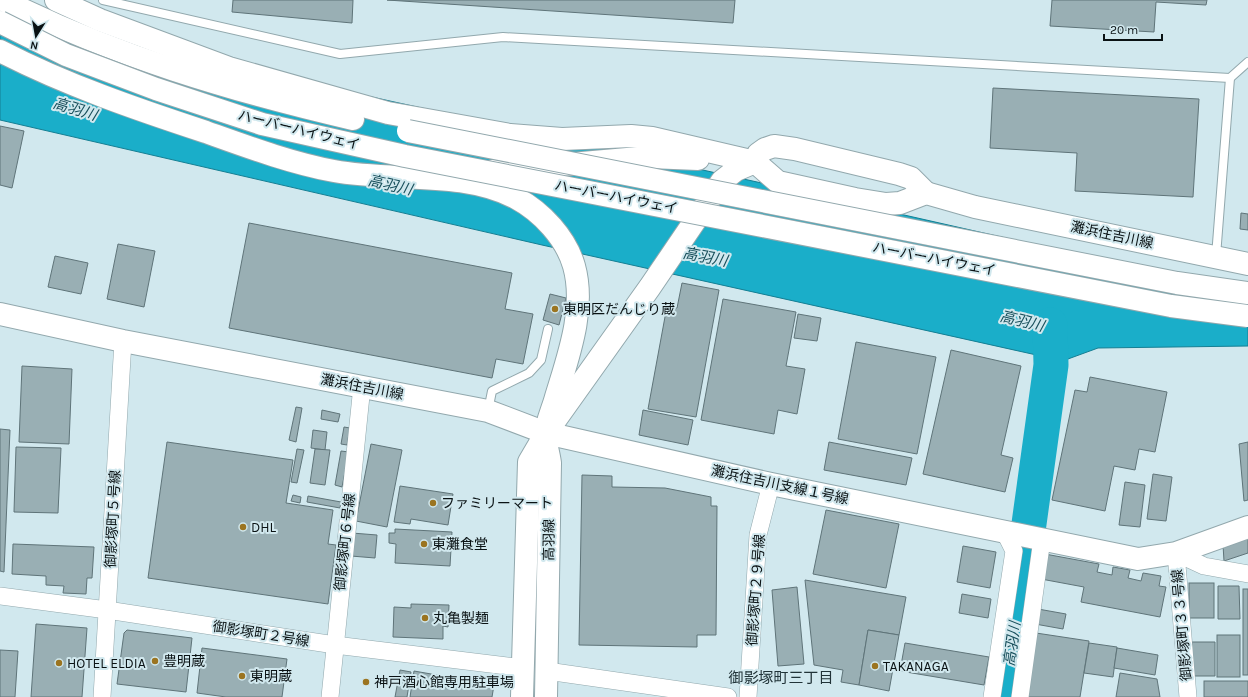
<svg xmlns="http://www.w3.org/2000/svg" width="1248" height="697" font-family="Karla,'Noto Sans JP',sans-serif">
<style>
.water{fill:#1aaec9;stroke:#157f93}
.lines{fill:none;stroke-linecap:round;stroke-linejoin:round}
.river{stroke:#1aaec9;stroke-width:35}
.building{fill:#99afb4;stroke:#5f7479}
.lane-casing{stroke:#92a8ad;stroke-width:10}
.street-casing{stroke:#92a8ad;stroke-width:18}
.secondary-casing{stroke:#92a8ad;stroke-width:24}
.lane{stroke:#fff;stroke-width:8}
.street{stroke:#fff;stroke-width:17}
.secondary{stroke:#fff;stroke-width:22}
.secondary-bridge-casing{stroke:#92a8ad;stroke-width:24;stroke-linecap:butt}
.secondary-bridge{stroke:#fff;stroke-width:22}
.poi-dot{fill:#9b7420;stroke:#d1e8ee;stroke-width:1.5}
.labels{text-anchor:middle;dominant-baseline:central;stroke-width:4;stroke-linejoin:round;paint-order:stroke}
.street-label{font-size:14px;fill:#0a1214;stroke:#d1e8ee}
.poi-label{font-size:14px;fill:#0a1214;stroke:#d1e8ee;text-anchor:start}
.water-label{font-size:15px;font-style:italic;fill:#184f5b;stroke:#d1e8ee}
.neighbourhood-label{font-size:15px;fill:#213338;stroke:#d1e8ee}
</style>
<rect width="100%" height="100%" fill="#d1e8ee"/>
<path class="water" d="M0,15L816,195L1248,293V346L1098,348L1057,363L1041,356L542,245L0,120Z"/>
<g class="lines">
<path class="river" d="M1005,697L1051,365L1050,325"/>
</g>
<g class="building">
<path d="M233,0H353L352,23L232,12Z"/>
<path d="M387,0H735L733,23Z"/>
<path d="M1052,0H1207L1206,5L1156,2L1154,32L1050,26Z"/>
<path d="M993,88L1199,99L1193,197L1075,191L1077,153L990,148Z"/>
<path d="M0,126L24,131L12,188L0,185Z"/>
<path d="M1241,213L1248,214V230L1240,229Z"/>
<path d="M249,223L512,273L505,309L533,314L523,364L496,359L492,378L229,328Z"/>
<path d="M118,244L155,251L144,307L107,299Z"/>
<path d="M55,256L88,263L81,294L48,287Z"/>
<path d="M682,283L719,290L696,417L648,409L667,306L677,308Z"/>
<path d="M550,294L566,298L559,325L543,320Z"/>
<path d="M723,299L796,312L786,366L805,369L797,414L778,410L774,434L701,420Z"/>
<path d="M798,314L821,318L817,341L794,338Z"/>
<path d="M856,342L936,357L917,454L838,439Z"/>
<path d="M951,350L1021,366L1001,455L1013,458L1005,492L923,474Z"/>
<path d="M22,366L72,369L69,444L19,442Z"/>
<path d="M1090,377L1167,392L1155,452L1139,449L1135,470L1114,466L1105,511L1052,500L1075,390L1087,392Z"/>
<path d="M296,407L302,408L296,442L289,440Z"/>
<path d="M322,410L340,414L338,422L321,419Z"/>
<path d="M643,410L693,420L688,445L639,435Z"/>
<path d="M344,427L350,428L347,445L341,444Z"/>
<path d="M0,429L10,430L4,572L0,571Z"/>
<path d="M313,430L327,432L325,450L311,448Z"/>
<path d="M167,442L293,460L286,503L333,510L328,544L336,545L328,604L148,578Z"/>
<path d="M829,442L912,458L906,485L824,470Z"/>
<path d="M1248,442V500L1244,501L1239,444Z"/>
<path d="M371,444L402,450L387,527L356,521Z"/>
<path d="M16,447L61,448L58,513L14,512Z"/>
<path d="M297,449L304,450L297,483L291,482Z"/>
<path d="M315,449L330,450L325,485L310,483Z"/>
<path d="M341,451L349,452L342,487L335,485Z"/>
<path d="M1153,474L1172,477L1166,521L1147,519Z"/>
<path d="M582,475L612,476V487L665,488L711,497V506H717L716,635H697V647L579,645Z"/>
<path d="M1125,482L1145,485L1140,527L1119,525Z"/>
<path d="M400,486L453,494L448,525L411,519L410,524L394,522Z"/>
<path d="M293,495L301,497L300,503L291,501Z"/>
<path d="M308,496L341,502L340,508L307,502Z"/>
<path d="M826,510L899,524L886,588L813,574Z"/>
<path d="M395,529L452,532L450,566L395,563L396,544L389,543V533H395Z"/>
<path d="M352,533L377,535L375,558L351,556Z"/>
<path d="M1248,537V553L1224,561L1223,545Z"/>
<path d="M13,544L94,547L92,578H87L86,594L63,593L64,586L46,585V576L12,574Z"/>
<path d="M963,546L996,552L990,588L957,582Z"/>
<path d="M1045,554L1099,564L1097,572L1112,575L1113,567L1130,570L1128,578L1141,581L1143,573L1161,576L1159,586L1166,587L1160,617L1081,602L1084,587L1041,579Z"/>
<path d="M805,580L906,597L899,635L868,630L859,685L841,682L843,670L814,665Z"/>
<rect x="1189" y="583" width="25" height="35"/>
<path d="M1218,586H1239L1240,619H1218Z"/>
<path d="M797,587L804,664L778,666L772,590Z"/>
<rect x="1243" y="589" width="5" height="86"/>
<path d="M962,594L991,599L988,618L959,613Z"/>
<path d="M411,604L449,605L448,627L443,626V639L393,637L394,607L411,608Z"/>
<path d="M1038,609L1066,614L1063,629L1035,624Z"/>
<path d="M36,624L87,628L82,697H31Z"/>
<path d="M127,630L192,638L186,692L117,684L124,633Z"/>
<path d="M868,630L899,635L889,691L859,685Z"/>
<path d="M1036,633L1089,641L1080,697H1026Z"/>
<rect x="1217" y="635" width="23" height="42"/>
<path d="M1192,642H1215V676H1191Z"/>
<path d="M905,643L989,657L984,685L900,671Z"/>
<path d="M1089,643L1117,647L1113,677L1084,673Z"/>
<path d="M202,648L287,659L282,697H226L197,693Z"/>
<path d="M1117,648L1158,655L1155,675L1114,668Z"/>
<path d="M0,650L18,651L15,697H0Z"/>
<path d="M400,670L411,672L407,697H395Z"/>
<path d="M414,671L494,685L492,697H410Z"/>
<path d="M1120,673L1157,679L1160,697H1116Z"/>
<rect x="1204" y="681" width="44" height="16"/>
</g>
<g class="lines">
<g class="lane-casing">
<g id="lane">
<path d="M103,0L340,54L503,37L1230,78"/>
<path d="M1216,256L1230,78L1248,62"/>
<path d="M488,411L492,391L529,373L541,360L548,329"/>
</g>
</g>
<g class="street-casing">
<g id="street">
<path d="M0,596L107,610L335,645L523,668"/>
<path d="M547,671L728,697"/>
<path d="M102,697L123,341"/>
<path d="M330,697L362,386"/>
<path d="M748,697L758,535L771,484"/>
<path d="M992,697L1014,551L1004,531"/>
<path d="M1020,697L1042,539"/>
<path d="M1188,697L1176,553L1204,566L1248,574"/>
</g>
</g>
<g class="secondary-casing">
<g id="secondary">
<path d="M3,0C114,56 233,91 353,119"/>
<path d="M56,0L100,20L229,68L388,113L510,135L562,139L631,136L652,138L755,162L778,182L855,199L886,204L900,203L926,193L975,207L1248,264"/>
<path d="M0,51C66,85 136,109 206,132C248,147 291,163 334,171C392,182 463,170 516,198C542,212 566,238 574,266C586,309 568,357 556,397C553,409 546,422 546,434C545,443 549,454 550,463L546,697"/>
<path d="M755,162L758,154L765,149L774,146L795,149L899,174L911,178L926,193"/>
<path d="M493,171L650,157L698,159"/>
<path d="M0,314L123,341L488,411L546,433L771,484L1138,559L1176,553L1248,527"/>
<path d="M522,697L529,462L546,433L650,287L722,181L736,170L755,162"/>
</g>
</g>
<use href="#lane" class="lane"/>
<use href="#street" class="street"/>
<use href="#secondary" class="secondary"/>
<g class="secondary-bridge-casing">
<g id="secondary-bridge">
<path d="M0,22L66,55L156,89L262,124L405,156L1171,306L1248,316"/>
<path d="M408,131L1177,283L1248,293"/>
</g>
</g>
<use href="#secondary-bridge" class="secondary-bridge"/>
</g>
<g class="poi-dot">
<circle cx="555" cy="309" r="4"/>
<circle cx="433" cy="503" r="4"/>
<circle cx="243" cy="527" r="4"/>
<circle cx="424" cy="544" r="4"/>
<circle cx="425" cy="618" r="4"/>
<circle cx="155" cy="661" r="4"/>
<circle cx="59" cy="663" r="4"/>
<circle cx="875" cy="666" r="4"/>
<circle cx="242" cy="676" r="4"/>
<circle cx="366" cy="682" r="4"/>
</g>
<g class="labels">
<g class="street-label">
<text transform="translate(299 130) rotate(14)">ハーバーハイウェイ</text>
<text transform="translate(616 197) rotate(11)">ハーバーハイウェイ</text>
<text transform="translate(1112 235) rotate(12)">灘浜住吉川線</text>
<text transform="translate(934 259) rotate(11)">ハーバーハイウェイ</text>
<text transform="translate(362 387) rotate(11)">灘浜住吉川線</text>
<text transform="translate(780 485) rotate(12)">灘浜住吉川支線１号線</text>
<text transform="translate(113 519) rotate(-87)">御影塚町５号線</text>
<text transform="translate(549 540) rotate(-89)">高羽線</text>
<text transform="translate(345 542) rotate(-84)">御影塚町６号線</text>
<text transform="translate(756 590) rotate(-86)">御影塚町２９号線</text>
<text transform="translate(1182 625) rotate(-95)">御影塚町３３号線</text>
<text transform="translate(261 634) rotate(9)">御影塚町２号線</text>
</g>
<g class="poi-label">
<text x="563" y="309">東明区だんじり蔵</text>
<text x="441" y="503">ファミリーマート</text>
<text x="251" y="527">DHL</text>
<text x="432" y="544">東灘食堂</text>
<text x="433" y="618">丸亀製麺</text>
<text x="163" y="661">豊明蔵</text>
<text x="67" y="663">HOTEL ELDIA</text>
<text x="883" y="666">TAKANAGA</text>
<text x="250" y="676">東明蔵</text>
<text x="374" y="682">神戸酒心館専用駐車場</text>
</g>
<g class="water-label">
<text transform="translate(75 109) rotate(17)">高羽川</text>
<text transform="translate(390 185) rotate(13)">高羽川</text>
<text transform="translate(705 257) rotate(11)">高羽川</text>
<text transform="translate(1022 321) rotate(14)">高羽川</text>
<text transform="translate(1012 644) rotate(-82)">高羽川</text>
</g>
<g class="neighbourhood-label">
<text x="781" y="678">御影塚町三丁目</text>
</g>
</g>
<g transform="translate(36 36) rotate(191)" stroke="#d1e8ee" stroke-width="3" paint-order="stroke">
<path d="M0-3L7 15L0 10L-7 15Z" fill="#0a1214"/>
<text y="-6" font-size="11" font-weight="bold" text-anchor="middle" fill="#0a1214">N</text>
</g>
<path d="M1104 34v6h58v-6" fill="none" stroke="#0a1214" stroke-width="2"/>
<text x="1110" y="34" font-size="12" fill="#0a1214" stroke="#d1e8ee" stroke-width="3" paint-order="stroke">20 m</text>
</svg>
